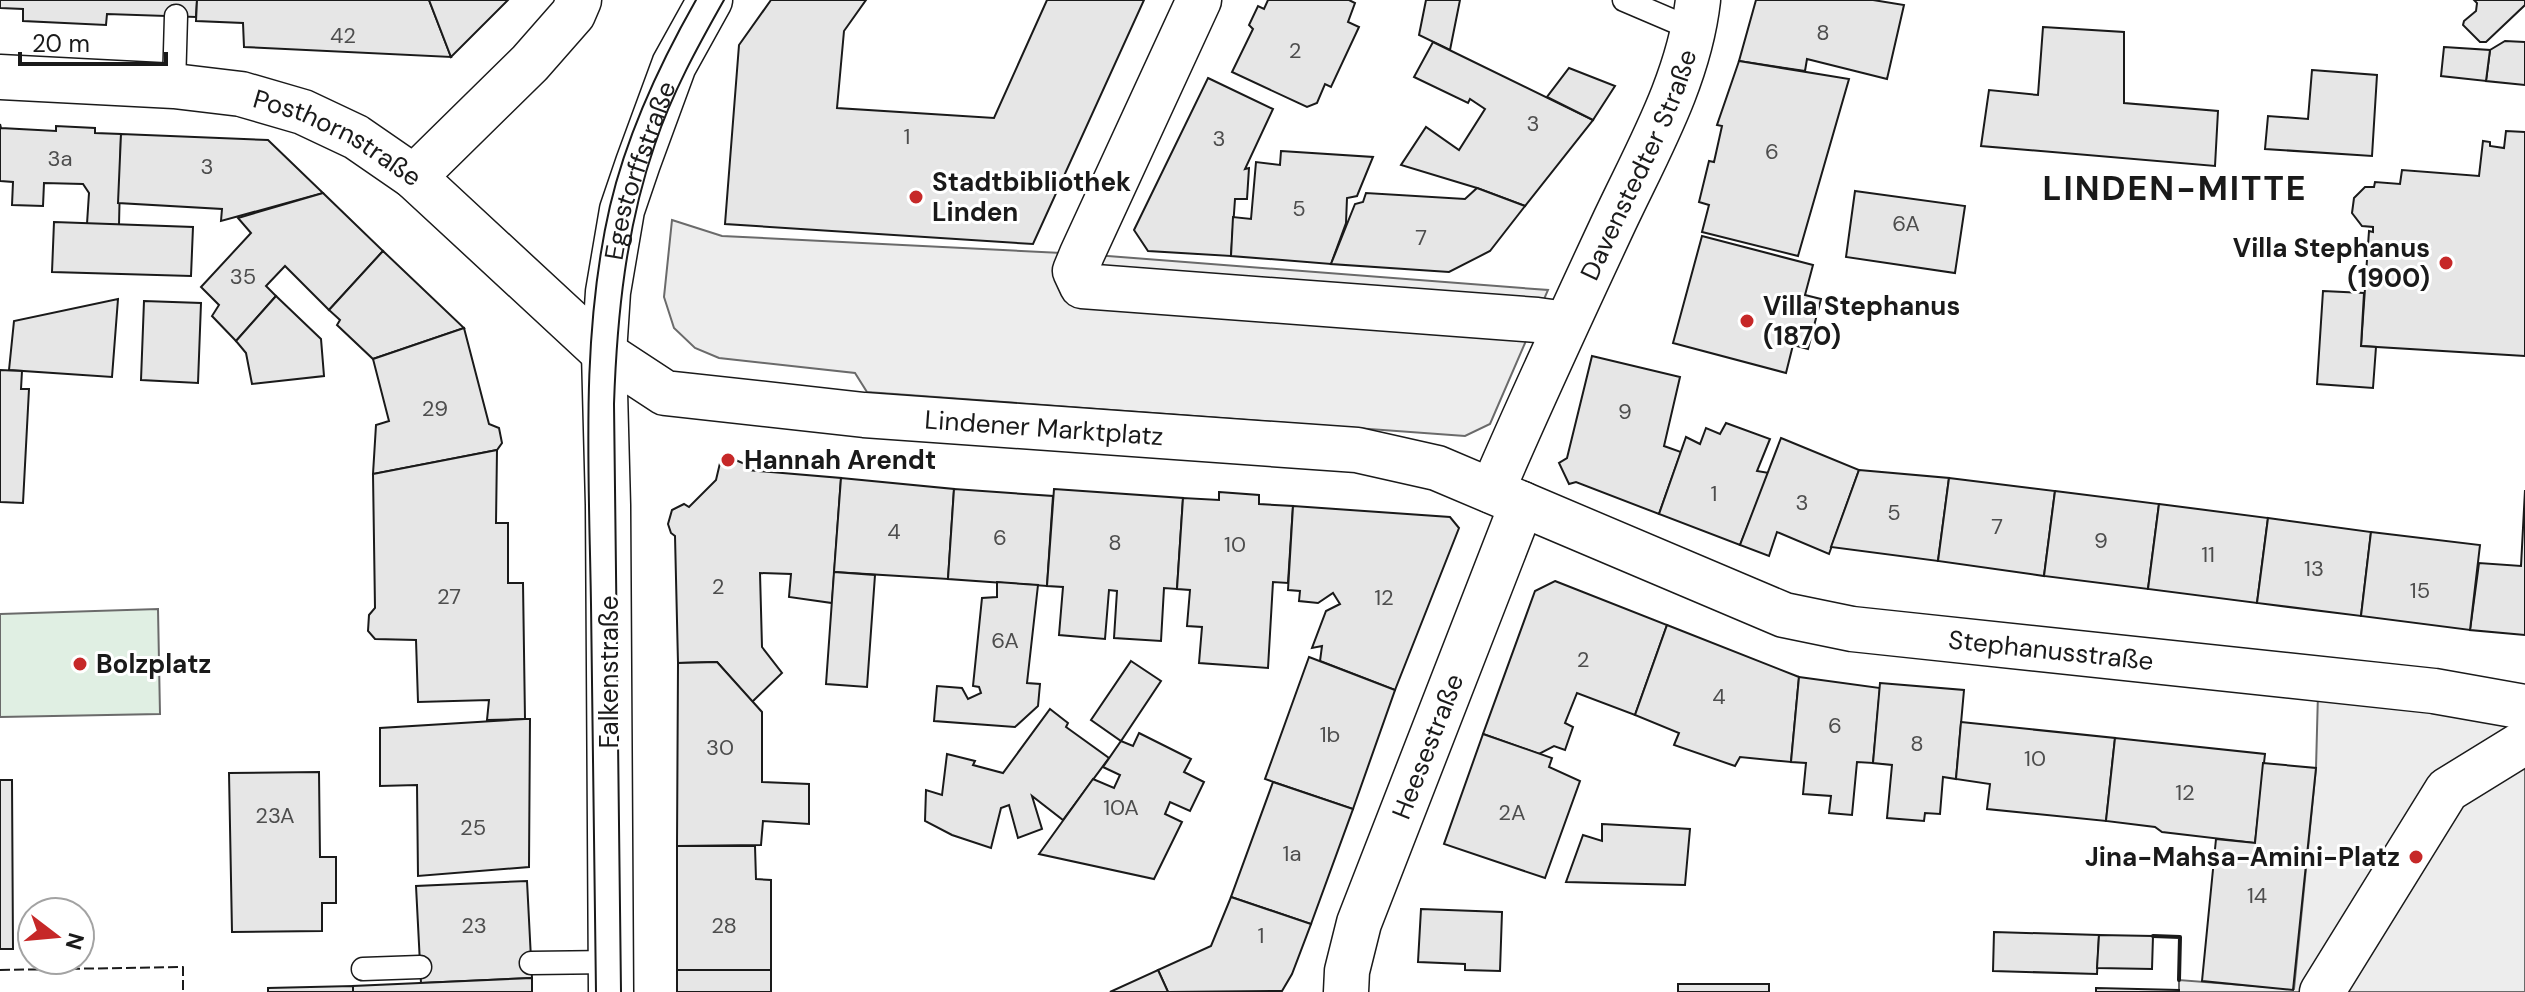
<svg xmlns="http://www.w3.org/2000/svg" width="2525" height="992" font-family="'DM Sans',sans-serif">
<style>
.green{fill:#e0efe3;stroke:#6a6a6a;stroke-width:2}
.parking{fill:#ededed;stroke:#6a6a6a;stroke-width:2}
.building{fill:#e6e6e6;stroke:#1a1a1a;stroke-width:2}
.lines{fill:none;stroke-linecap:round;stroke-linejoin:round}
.lane-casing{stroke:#1a1a1a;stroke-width:25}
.street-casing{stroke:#1a1a1a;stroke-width:47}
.secondary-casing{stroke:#1a1a1a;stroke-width:47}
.lane{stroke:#fff;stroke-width:22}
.street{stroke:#fff;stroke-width:44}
.secondary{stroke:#fff;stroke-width:44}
.tram{stroke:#1a1a1a;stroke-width:2}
.fence{stroke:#1a1a1a;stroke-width:2;stroke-dasharray:10 4;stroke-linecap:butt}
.wall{stroke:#1a1a1a;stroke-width:4}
.poi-dot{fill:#c62828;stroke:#fff;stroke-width:3}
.labels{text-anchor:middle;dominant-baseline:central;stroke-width:6;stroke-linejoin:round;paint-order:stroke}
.number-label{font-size:22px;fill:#4d4d4d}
.street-label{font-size:26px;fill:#1a1a1a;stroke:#fff}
.poi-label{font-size:26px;font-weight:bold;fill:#1a1a1a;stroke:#fff;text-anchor:start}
.district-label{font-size:34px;font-weight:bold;letter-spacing:2px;fill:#1a1a1a;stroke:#fff}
</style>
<rect width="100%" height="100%" fill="#fff"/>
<path class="green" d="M158,609L160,714L0,717V614Z"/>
<g class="parking">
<path d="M672,220L722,236L1082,254L1548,290L1490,424L1465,436L867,392L855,373L719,358L695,348L674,328L664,297Z"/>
<path d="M2318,693L2525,718V992H2179V980L2294,989L2316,768Z"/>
</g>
<g class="building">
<path d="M0,0H197L196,17L107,14L106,25L23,21V9L0,8Z"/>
<path d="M197,0H429L451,57L244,47L243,23L196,21Z"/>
<path d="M429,0H508L451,57Z"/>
<path d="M771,0H866L844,31L837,108L994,118L1047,0H1144L1033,244L725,224L739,45Z"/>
<path d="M1268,0H1349L1355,3L1348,22L1359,27L1331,87L1325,84L1317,103L1307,107L1232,72L1253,29L1249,25L1258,6L1264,9Z"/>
<path d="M1426,0H1460L1450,50L1419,35Z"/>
<path d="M1756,0H1873L1904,5L1887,79L1807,59L1805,71L1739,61Z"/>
<path d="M2474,0H2525V5L2486,42H2480L2463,25L2464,21L2476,11L2477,3Z"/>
<path d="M2043,27L2124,32V103L2218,111L2215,166L1981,146L1989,90L2038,95Z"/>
<path d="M2505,41L2525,42V85L2486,81L2490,50Z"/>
<path d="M1433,42L1593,120L1525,206L1477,188L1401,165L1426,127L1459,150L1485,109L1470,99L1468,103L1414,77Z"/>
<path d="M2444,47L2490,50L2486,81L2441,76Z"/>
<path d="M1739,61L1849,79L1798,256L1702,232L1709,205L1699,202L1709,161L1714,162L1722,126L1717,125Z"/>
<path d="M1569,68L1615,86L1593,120L1547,97Z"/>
<path d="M2312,70L2377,75L2372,156L2265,149L2268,116L2308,119Z"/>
<path d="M1208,78L1273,109L1245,169L1249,168L1247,199H1235L1231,256L1148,251L1134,230Z"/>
<path d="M0,124L1,128L56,131V126L95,128V133L121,134L119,225L87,224L89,193L83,184L44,183L43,206L12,205L13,182L0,181Z"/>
<path d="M2506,131L2525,132V356L2361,346L2369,231L2373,232V227L2362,226L2352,213L2354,198L2365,187H2374L2375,182L2400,184L2402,170L2479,176L2483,141L2490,142V146L2504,148Z"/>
<path d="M121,134L268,140L323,193L221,221L222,209L118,203Z"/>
<path d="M1281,151L1373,157L1357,196L1347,198L1346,223L1331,264L1231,256L1233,217L1251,219L1256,162L1280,165Z"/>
<path d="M1477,188L1525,206L1490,251L1449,272L1331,264L1355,204L1363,202L1366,193L1465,199Z"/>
<path d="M1855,191L1965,206L1955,273L1846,257Z"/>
<path d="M323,193L383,251L329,310L285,266L266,286L276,296L236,341L212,316L219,305L201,287L251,233L238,218Z"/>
<path d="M54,222L193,227L191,276L52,272Z"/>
<path d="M1702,236L1813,265L1805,295L1821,299L1808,349L1793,345L1786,373L1673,343Z"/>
<path d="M383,251L464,328L373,359L337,325L340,320L329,310Z"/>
<path d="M2323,291L2364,293L2361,346L2376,347L2373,388L2317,384Z"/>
<path d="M276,296L321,339L324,376L252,384L246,353L236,341Z"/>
<path d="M118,299L112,377L9,370L14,321Z"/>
<path d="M144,301L201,303L198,383L141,380Z"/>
<path d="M464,328L489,424L499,428L502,443L497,450L373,474L376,425L389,421L373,359Z"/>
<path d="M1592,356L1680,377L1664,446L1681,452L1659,514L1576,482L1569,484L1559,463L1567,458Z"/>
<path d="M0,370L22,371L21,389H29L23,503L0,502Z"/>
<path d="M1726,423L1770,439L1757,471L1769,473L1740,545L1659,514L1686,437L1700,444L1706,428L1720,434Z"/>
<path d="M1781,438L1859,470L1829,554L1777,532L1769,556L1740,545Z"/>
<path d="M497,450L496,523H508V583H523L525,719L487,720L489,700L418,702L416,640L375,639L368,631L369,615L375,608L373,474Z"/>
<path d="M733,459L745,464L747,470L841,478L832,603L789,597L791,574L760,573L762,647L782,673L752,702L717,662L678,663L675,536L671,533L668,524L672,510L684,504L689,507L716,480L720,463Z"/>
<path d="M1859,470L1949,478L1938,561L1831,547Z"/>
<path d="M841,478L954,489L948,579L834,572Z"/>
<path d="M1949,478L2055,491L2044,576L1938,561Z"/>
<path d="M954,489L1053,496L1047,586L948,579Z"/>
<path d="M1054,489L1183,498L1177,589L1164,588L1161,641L1114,638L1117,591L1109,590L1105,639L1059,635L1063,587L1047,586Z"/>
<path d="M2525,490V635L2470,630L2479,563L2521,566Z"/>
<path d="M2055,491L2159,504L2148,589L2044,576Z"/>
<path d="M1219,492L1259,495V504L1293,506L1288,583L1273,582L1268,668L1199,663L1202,627L1187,626L1190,590L1177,589L1183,498L1219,500Z"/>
<path d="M2159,504L2268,518L2257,603L2148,589Z"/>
<path d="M1293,506L1450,517L1459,528L1395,690L1320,661L1322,646L1312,648L1326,611L1340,604L1333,593L1318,603L1299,601L1300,591L1288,590Z"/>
<path d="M2268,518L2371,532L2361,616L2257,603Z"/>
<path d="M2371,532L2480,545L2470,630L2361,616Z"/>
<path d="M834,572L875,575L867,687L826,684Z"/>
<path d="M1555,581L1667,625L1635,715L1577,693L1565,723L1573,727L1565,750L1554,746L1539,754L1483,734L1535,591Z"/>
<path d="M997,582L1038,585L1027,683L1040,684L1038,706L1015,727L934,721L937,686L962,688L968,699L981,693L979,687L973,686L982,598L997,597Z"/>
<path d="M1667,625L1799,677L1791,762L1740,757L1735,766L1674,745L1679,733L1635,715Z"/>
<path d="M1309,657L1395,690L1353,809L1265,779Z"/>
<path d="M1131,661L1161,681L1121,741L1091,720Z"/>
<path d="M717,662L762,712V782L809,784V824L763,821L761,845L677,846L678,663Z"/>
<path d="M1799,677L1880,688L1873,763L1857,762L1852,815L1829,813L1831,796L1803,794L1806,763L1791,762Z"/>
<path d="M1880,683L1964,690L1956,779L1943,777L1940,814L1925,813L1924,821L1887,818L1892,765L1873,763Z"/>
<path d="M1050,709L1068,723L1066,727L1109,758L1063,820L1032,796L1042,829L1018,838L1009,805L1001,808L991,848L952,835L925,821L926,790L942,795L947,754L975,761L973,765L1003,773Z"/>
<path d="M525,719H530L529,867L418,876L417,785L380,786V728Z"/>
<path d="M1961,722L2115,738L2106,821L1987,809L1990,784L1956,779Z"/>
<path d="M1139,733L1191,759L1184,772L1204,782L1190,811L1170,802L1165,814L1182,822L1154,879L1039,854L1093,779L1114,788L1120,775L1103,767L1121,741L1133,746Z"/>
<path d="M1483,734L1552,758L1549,767L1580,781L1545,878L1444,844Z"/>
<path d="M2115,738L2265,754L2255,843L2162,832L2155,827L2106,821Z"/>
<path d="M2263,763L2316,768L2293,990L2202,981L2216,839L2255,843Z"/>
<path d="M319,772L320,857H336V903H322V931L232,932L229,773Z"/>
<path d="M0,780H12L13,949H0Z"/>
<path d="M1273,782L1353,809L1311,924L1231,897Z"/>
<path d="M1602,824L1690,829L1685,885L1566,882L1583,835L1602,841Z"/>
<path d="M677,846H755L756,879L771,880V970H677Z"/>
<path d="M527,881L532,978L421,983L416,886Z"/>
<path d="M1231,897L1311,924L1292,974L1282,991L1168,992L1158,970L1211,946Z"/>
<path d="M1421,909L1502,912L1500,971L1465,970V964L1418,962Z"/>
<path d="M1994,932L2099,935L2097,974L1993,971Z"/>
<path d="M2099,935L2153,936L2152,969L2097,968Z"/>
<rect x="677" y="970" width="94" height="22"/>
<path d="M1158,970L1168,992H1110Z"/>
<path d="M532,978V992H353V986Z"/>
<rect x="1678" y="984" width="91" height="8"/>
<path d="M353,986V992H268V988Z"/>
<path d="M2096,988L2179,990V992H2096Z"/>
</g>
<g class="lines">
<g class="lane-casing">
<g id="lane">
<path d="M1624,0L1692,29"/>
<path d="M174,86L176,16"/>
<path d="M531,963L611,962"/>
<path d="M363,969L420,967"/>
</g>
</g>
<g class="street-casing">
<g id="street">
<path d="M1199,0L1082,254L1075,271L1082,286L1537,320L1566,324"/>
<path id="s1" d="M0,77L174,86L241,94L303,112L356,137L414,177L604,353L665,393L864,415L1357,450L1437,468L1784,615L1852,629L2434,691L2525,707"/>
<path d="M414,177L530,63L573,14L579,0"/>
<path id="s2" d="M1492,491C1531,400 1573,310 1615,220C1648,150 1689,79 1698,0"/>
<path id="s3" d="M1346,992L1347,971L1359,923L1522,504"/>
<path d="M2322,992L2447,790L2525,742"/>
</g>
</g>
<g class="secondary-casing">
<g id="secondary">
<path id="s4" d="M611,992L608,505L604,353L608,292L622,210L638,163L674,65L710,0"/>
</g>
</g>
<use href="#lane" class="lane"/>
<use href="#street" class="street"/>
<use href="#secondary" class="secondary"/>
<g class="tram">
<path d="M596,992C594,863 592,734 591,604C589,473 580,336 610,206C627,134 659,65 696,0"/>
<path d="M621,992L614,404C617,315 626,228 655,144C672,93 698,46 724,0"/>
</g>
<path class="fence" d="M0,970L183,967V992"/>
<path class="wall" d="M2153,936L2180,937L2179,980"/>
</g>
<g class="poi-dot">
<circle cx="916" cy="197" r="8"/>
<circle cx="2446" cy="263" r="8"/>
<circle cx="1747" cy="321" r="8"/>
<circle cx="728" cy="460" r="8"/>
<circle cx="80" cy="664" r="8"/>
<circle cx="2416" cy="857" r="8"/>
</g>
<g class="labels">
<g class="number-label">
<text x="1823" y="32">8</text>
<text x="343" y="35">42</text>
<text x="1295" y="50">2</text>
<text x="1533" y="123">3</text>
<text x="907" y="136">1</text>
<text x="1219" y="138">3</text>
<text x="1772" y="151">6</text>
<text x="60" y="158">3a</text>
<text x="207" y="166">3</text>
<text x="1299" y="208">5</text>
<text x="1906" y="223">6A</text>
<text x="1421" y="237">7</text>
<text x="243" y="276">35</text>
<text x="435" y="408">29</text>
<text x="1625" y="411">9</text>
<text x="1714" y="493">1</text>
<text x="1802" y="502">3</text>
<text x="1894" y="512">5</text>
<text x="1997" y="526">7</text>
<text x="894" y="531">4</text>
<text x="1000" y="537">6</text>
<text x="2101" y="540">9</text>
<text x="1115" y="542">8</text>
<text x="1235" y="544">10</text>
<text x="2208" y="554">11</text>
<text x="2314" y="568">13</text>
<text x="718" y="586">2</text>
<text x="2420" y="590">15</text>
<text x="449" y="596">27</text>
<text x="1384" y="597">12</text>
<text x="1005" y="640">6A</text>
<text x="1583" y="659">2</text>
<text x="1719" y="696">4</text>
<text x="1835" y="725">6</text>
<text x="1330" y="734">1b</text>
<text x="1917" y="743">8</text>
<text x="720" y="747">30</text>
<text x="2035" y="758">10</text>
<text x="2185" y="792">12</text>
<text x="1121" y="807">10A</text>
<text x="1512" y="812">2A</text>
<text x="275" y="815">23A</text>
<text x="473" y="827">25</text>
<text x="1292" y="853">1a</text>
<text x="2257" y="895">14</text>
<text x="474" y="925">23</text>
<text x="724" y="925">28</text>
<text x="1261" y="935">1</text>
</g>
<g class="street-label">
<text stroke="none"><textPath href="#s1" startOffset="348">Posthornstraße</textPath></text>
<text stroke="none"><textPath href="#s2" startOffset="358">Davenstedter Straße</textPath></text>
<text stroke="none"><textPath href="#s4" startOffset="826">Egestorffstraße</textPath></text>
<text stroke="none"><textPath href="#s1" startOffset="1148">Lindener Marktplatz</textPath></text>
<text stroke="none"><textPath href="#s1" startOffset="2190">Stephanusstraße</textPath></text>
<text transform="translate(609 672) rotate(-90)">Falkenstraße</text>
<text stroke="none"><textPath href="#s3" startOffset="260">Heesestraße</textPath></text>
</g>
<g class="poi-label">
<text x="932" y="182">Stadtbibliothek<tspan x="932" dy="30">Linden</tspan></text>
<text x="2430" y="248" text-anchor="end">Villa Stephanus<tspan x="2430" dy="30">(1900)</tspan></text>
<text x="1763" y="306">Villa Stephanus<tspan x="1763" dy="30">(1870)</tspan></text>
<text x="744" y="460">Hannah Arendt</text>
<text x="96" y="664">Bolzplatz</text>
<text x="2400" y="857" text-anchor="end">Jina-Mahsa-Amini-Platz</text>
</g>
<g class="district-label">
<text x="2175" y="188">LINDEN-MITTE</text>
</g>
</g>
<g transform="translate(56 936) rotate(106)"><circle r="38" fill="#ffffff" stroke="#a3a3a3" stroke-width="2"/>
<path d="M0-6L14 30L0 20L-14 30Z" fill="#c62828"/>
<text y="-12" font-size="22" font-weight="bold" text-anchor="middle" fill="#1a1a1a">N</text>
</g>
<path d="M20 52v12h146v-12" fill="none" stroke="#1a1a1a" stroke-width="4"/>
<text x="32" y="52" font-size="24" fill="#1a1a1a" stroke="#ffffff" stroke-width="6" paint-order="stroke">20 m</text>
</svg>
